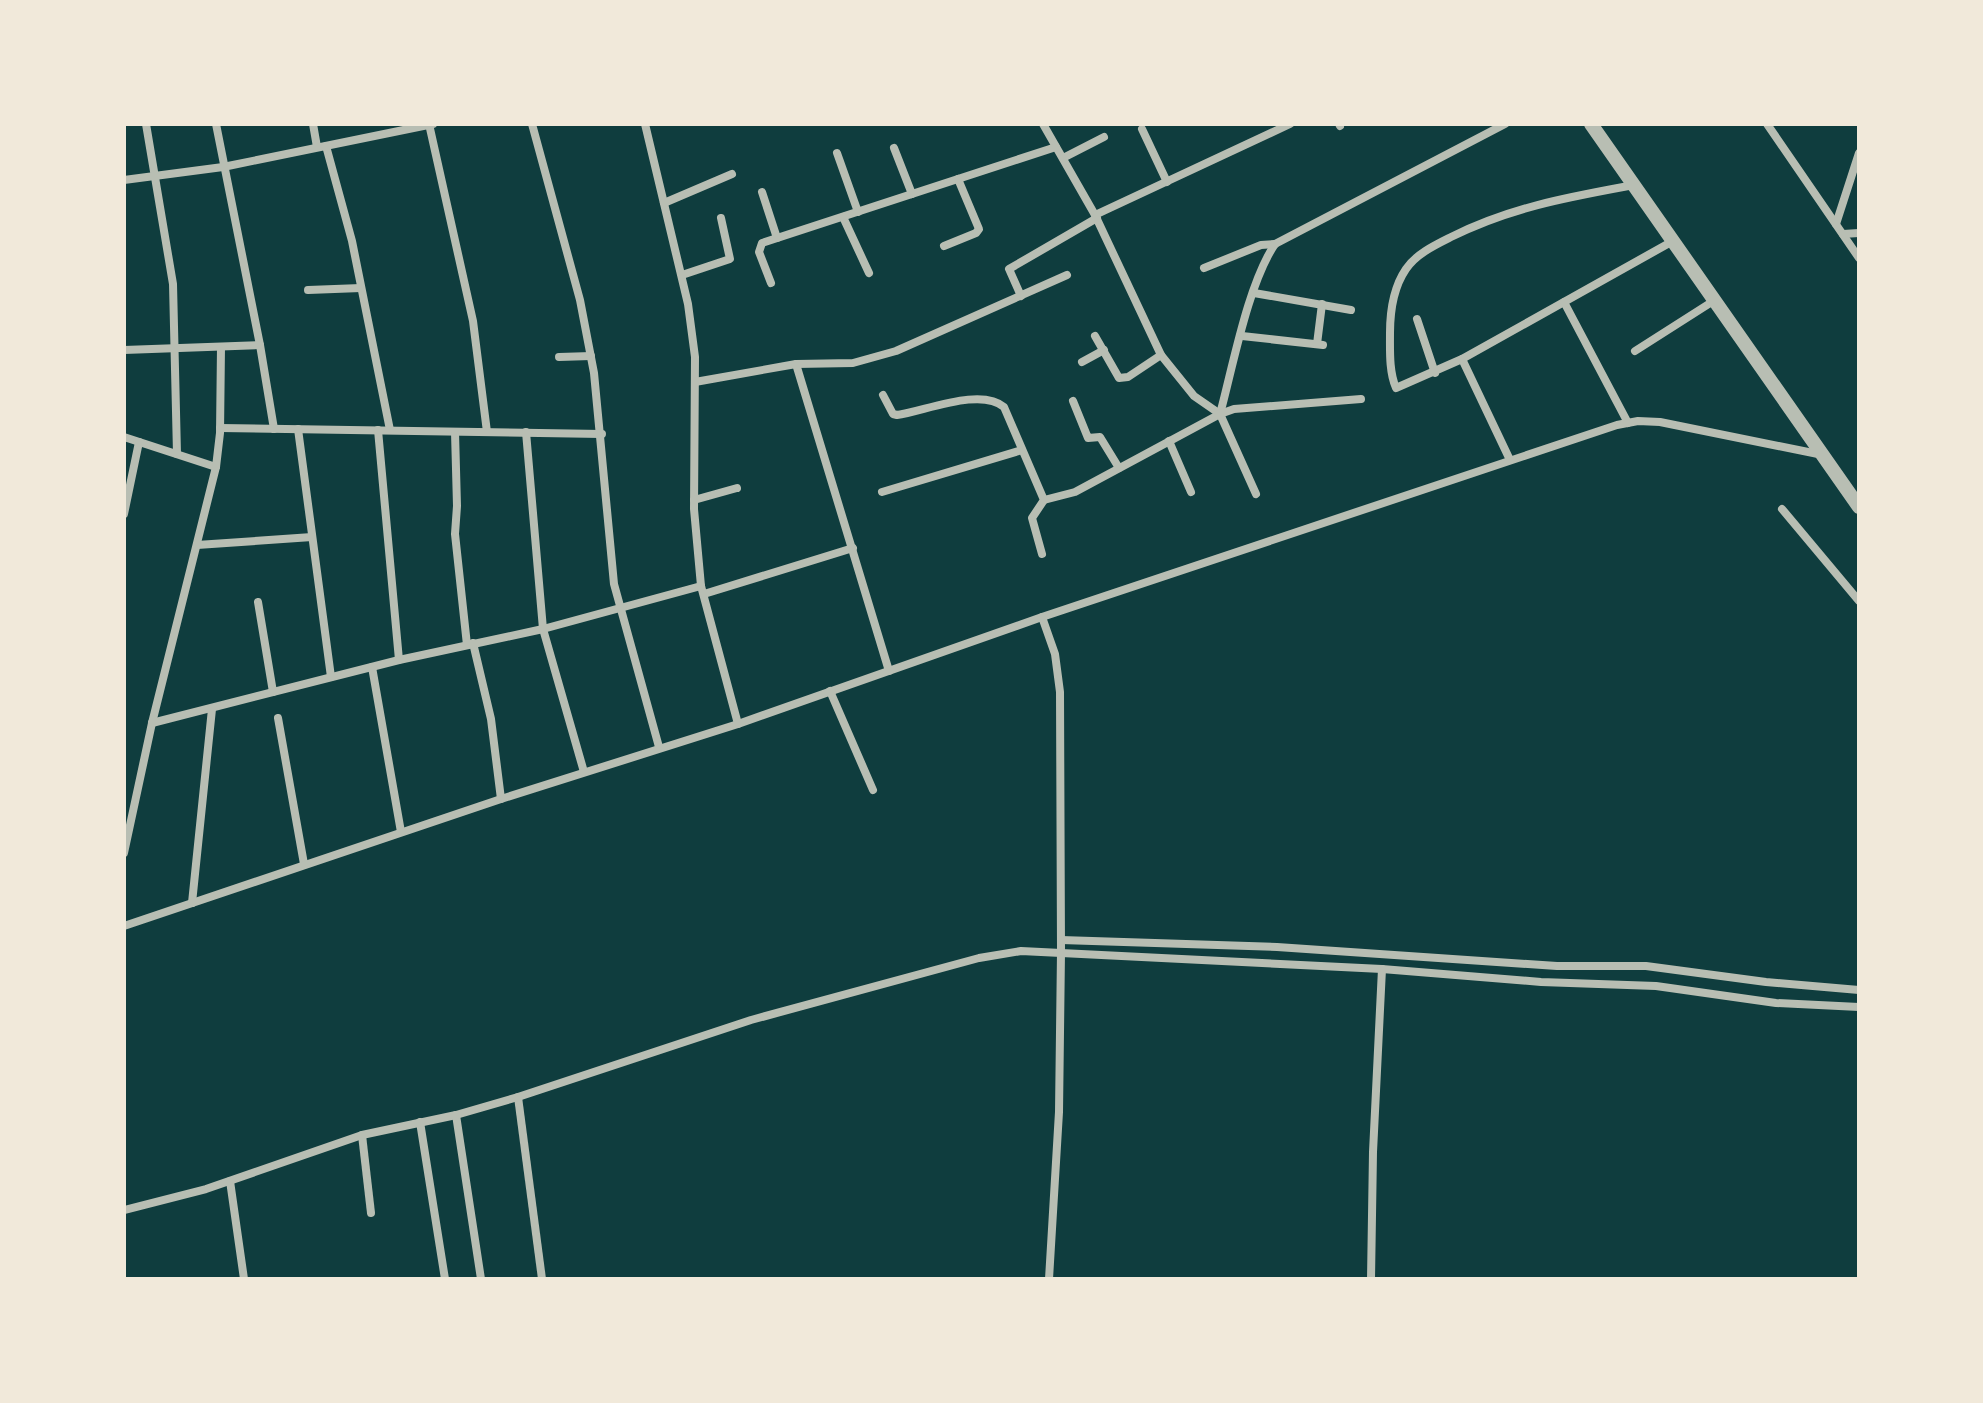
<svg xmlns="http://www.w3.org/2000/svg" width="1983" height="1403" font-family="Barlow,sans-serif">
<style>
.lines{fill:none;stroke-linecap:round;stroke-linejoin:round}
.minor{stroke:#b8beb3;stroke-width:8}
.tertiary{stroke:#b8beb3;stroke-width:14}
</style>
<rect width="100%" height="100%" fill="#0f3d3e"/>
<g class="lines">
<g class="minor">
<path d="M146,124L173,284L177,454"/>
<path d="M216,124L260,345L274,429"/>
<path d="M313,124L317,147"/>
<path d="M429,124L473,321L487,432"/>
<path d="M532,124L580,300L594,373L614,584L659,747"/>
<path d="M645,124L688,304L695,357L694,509L701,586L738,724"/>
<path d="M1043,124L1095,215L1161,355L1194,396L1220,414"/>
<path d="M1339,124L1340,126"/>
<path d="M1767,124L1859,258"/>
<path d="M1142,129L1167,182"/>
<path d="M326,146L352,241L390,430"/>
<path d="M894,148L912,194"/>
<path d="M837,153L858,212"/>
<path d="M1063,158L1104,137"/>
<path d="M124,180L223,167L433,124"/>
<path d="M1634,185C1569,197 1511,207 1451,237C1435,245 1416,254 1406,269C1393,288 1390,311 1390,333C1390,351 1389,372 1396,388L1462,359L1673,241"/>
<path d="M762,192L777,238"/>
<path d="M664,203L732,174"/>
<path d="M1095,215L1290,124"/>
<path d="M843,217L869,273"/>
<path d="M1836,224L1859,153"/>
<path d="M1843,234L1859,233"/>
<path d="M944,246L976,233L979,229L958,179"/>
<path d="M1204,268L1261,245L1275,244"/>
<path d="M682,275L730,259L721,218"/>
<path d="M771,283L759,252L762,243L1056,147"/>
<path d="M308,290L361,288"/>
<path d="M1254,293L1351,310"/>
<path d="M1021,296L1009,269L1097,218"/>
<path d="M1564,302L1628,423"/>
<path d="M1417,319L1435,373"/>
<path d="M1095,336L1119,378L1128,377L1161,355"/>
<path d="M1242,336L1323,345"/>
<path d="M1317,344L1322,304"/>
<path d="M124,350L260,345"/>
<path d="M1635,351L1715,300"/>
<path d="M559,357L591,356"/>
<path d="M1462,359L1510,460"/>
<path d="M1082,362L1104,350"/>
<path d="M796,364L889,671"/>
<path d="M695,382L796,364L853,363L896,351L1067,275"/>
<path d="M883,395L893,414L897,415C925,411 981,387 1004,407L1044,500L1032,518L1042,554"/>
<path d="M1073,401L1088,438L1100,437L1119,468"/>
<path d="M1220,414C1233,366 1248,284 1275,244L1505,124"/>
<path d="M1220,414L1256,494"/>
<path d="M220,428L602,434"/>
<path d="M298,429L331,677"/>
<path d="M378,430L399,660"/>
<path d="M455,432L457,506L455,534L467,645"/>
<path d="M526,432L543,629L584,772"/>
<path d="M124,437L216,467"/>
<path d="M1169,441L1191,492"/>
<path d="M882,492L1022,450"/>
<path d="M694,500L737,488"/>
<path d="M1044,500L1075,492L1220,414L1234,409L1361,399"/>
<path d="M1782,509L1859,601"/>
<path d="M124,514L139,442"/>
<path d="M197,545L312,537"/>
<path d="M704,594L853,548"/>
<path d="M258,602L273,692"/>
<path d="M1042,617L1055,654L1060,692L1061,952L1059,1112L1049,1279"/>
<path d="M473,643L491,719L501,799"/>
<path d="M372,667L401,832"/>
<path d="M830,691L873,790"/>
<path d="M278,718L304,864"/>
<path d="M152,723L399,660L543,629L701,586"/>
<path d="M124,853L152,723L216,467L220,433L221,347"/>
<path d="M192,903L212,709"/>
<path d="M124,926L501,799L738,724L1042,617L1617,425L1638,421L1660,422L1823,455"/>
<path d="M1061,940L1277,947L1557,966H1646L1766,982L1859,990"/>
<path d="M518,1097L542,1279"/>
<path d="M456,1115L481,1279"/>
<path d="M420,1122L445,1279"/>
<path d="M362,1135L371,1213"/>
<path d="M230,1181L244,1279"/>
<path d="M124,1210L206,1189L362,1135L456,1115L518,1097L751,1020L979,958L1021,951L1382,969L1541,982L1656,986L1776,1003L1859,1007"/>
<path d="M1371,1279L1373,1152L1382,969"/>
</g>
<path class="tertiary" d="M1591,124L1859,507"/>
</g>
<rect width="1983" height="1403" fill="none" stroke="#f1e9da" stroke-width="252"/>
</svg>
